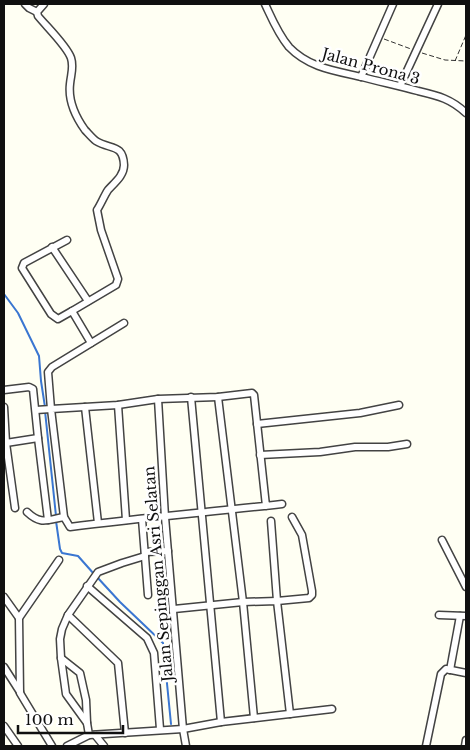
<svg xmlns="http://www.w3.org/2000/svg" width="470" height="750" font-family="'Libre Baskerville',serif">
<style>
.lines{fill:none;stroke-linecap:round;stroke-linejoin:round}
.stream{stroke:#3a76d1;stroke-width:2}
.street-casing{stroke:#434343;stroke-width:9}
.path{stroke:#323232;stroke-width:1;stroke-dasharray:5 2.5;stroke-linecap:butt}
.street{stroke:#fff;stroke-width:6}
.labels{text-anchor:middle;dominant-baseline:central;stroke-width:5;stroke-linejoin:round;paint-order:stroke}
.street-label{font-size:15px;fill:#101010;stroke:#fff}
</style>
<rect width="100%" height="100%" fill="#fffff3"/>
<g class="lines">
<g class="stream">
<path d="M4,294L18,313L39,356L41,381L45,407"/>
<path d="M45,411L56,516"/>
<path d="M56,521L60,549L62,553L78,556L94,574"/>
<path d="M97,577L120,602L163,643L171,724"/>
</g>
<g class="street-casing">
<g id="street">
<path d="M25,4L29,8L37,12"/>
<path d="M44,4L37,12L38,16C46,26 67,46 71,58C74,67 71,74 70,84C68,101 75,116 85,130C88,133 92,138 96,141C110,150 123,143 124,165C124,176 114,183 108,190C104,196 101,204 97,210L101,230L118,279L116,285L72,311"/>
<path d="M265,4C272,19 278,34 289,47C309,68 336,71 362,77C381,82 400,86 418,91C439,96 451,99 466,113"/>
<path d="M361,77L393,4"/>
<path d="M400,86L438,4"/>
<path d="M67,240L24,263L22,268L51,314L58,319L72,311L91,343"/>
<path d="M52,247L88,301"/>
<path d="M4,390L29,387L33,389L38,438L6,443L4,407"/>
<path d="M191,397L221,722"/>
<path d="M218,397L243,602L254,718"/>
<path d="M158,399L165,517L183,729L186,746"/>
<path d="M118,405L126,520"/>
<path d="M85,407L98,523"/>
<path d="M36,410L51,409L48,372L52,367L124,323"/>
<path d="M257,424L360,413L399,405"/>
<path d="M38,438L48,520"/>
<path d="M6,443L15,508"/>
<path d="M260,455L320,452L355,447H388L407,444"/>
<path d="M266,506L254,395L252,393L218,397L158,399L118,405L51,409L64,517L70,527C140,518 211,512 282,504"/>
<path d="M27,512C41,525 46,520 64,517"/>
<path d="M142,519L148,595"/>
<path d="M271,521L277,601L309,598L312,595V591L302,535L292,517"/>
<path d="M442,540L466,587"/>
<path d="M145,552L168,551"/>
<path d="M87,586L147,638L154,653L160,729"/>
<path d="M4,597L19,618"/>
<path d="M174,609L243,602L277,601L290,714"/>
<path d="M68,615L118,663L125,733"/>
<path d="M439,615L466,616"/>
<path d="M61,658L80,673L86,700L87,723"/>
<path d="M4,667L20,692"/>
<path d="M450,670L460,616"/>
<path d="M4,726L18,746"/>
<path d="M89,735L87,723L66,694L61,658L60,639L62,629L68,615L98,572L122,563L145,556"/>
<path d="M95,735L104,746"/>
<path d="M52,746L20,693L19,618L59,560"/>
<path d="M67,746L89,735L183,729L221,722L332,709"/>
<path d="M426,746L441,674L446,669L466,673"/>
<path d="M465,746L466,740"/>
</g>
</g>
<g class="path">
<path d="M384,39L411,49"/>
<path d="M422,53L445,60L466,61"/>
<path d="M455,61L466,35"/>
</g>
<use href="#street" class="street"/>
</g>
<g class="labels">
<g class="street-label">
<text transform="translate(371 66) rotate(15)">Jalan Prona 3</text>
<text transform="translate(158 574) rotate(-95)">Jalan Sepinggan Asri Selatan</text>
</g>
</g>
<rect width="470" height="750" fill="none" stroke="#101010" stroke-width="10"/>
<path d="M18 725v8h105v-8" fill="none" stroke="#101010" stroke-width="2.5"/>
<text x="25" y="725" font-size="15" fill="#101010" stroke="#ffffff" stroke-width="4" paint-order="stroke">100 m</text>
</svg>
